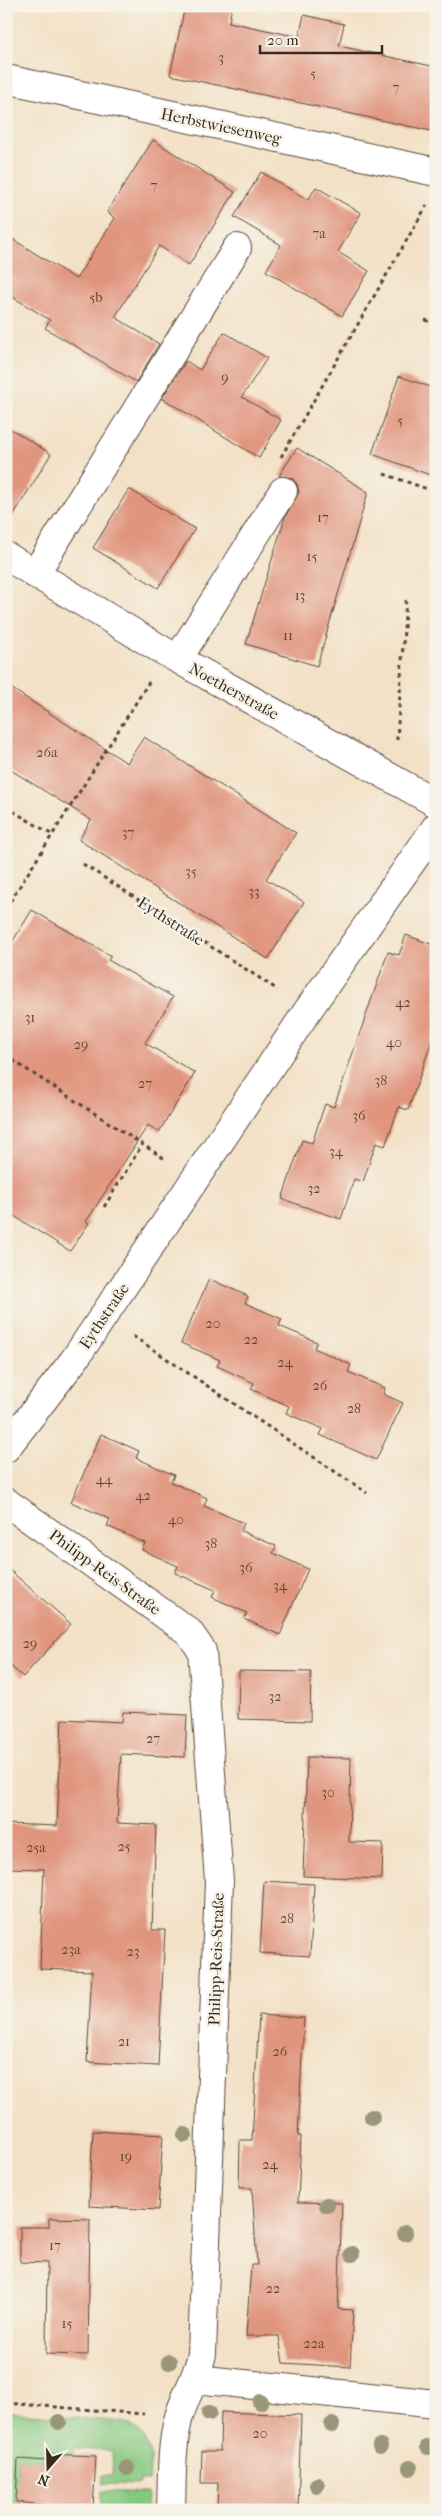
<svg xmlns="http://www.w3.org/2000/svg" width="442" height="2516" font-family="'IM FELL French Canon',serif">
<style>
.green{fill:#85c880;stroke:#60794f}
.building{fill:#e0957f}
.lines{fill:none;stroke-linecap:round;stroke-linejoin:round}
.minor-casing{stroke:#574537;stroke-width:30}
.path{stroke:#574537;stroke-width:3;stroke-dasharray:4 4;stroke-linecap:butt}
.minor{stroke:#fff;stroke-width:28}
.tree{fill:#9a967a}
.labels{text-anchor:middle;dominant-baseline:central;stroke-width:5;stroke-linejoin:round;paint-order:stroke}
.number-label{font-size:14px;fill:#644536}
.street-label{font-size:16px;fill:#3b2a1e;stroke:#f7f3e8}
</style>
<rect width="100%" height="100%" fill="#f7f3e8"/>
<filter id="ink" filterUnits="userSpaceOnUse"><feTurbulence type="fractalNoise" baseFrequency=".02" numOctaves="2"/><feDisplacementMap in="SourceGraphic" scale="10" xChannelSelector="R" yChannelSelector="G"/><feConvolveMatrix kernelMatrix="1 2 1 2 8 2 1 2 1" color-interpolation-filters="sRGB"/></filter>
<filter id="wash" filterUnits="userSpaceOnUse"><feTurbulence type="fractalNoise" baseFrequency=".0096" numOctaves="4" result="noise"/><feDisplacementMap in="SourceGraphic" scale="20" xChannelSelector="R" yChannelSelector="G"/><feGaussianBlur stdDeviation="1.12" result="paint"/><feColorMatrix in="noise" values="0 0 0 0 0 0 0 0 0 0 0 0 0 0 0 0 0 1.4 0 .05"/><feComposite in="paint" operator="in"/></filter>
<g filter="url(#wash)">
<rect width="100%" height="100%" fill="#f3e1c7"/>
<g class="green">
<path d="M6,2412L124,2422C153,2435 151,2454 149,2481H140V2485L102,2484V2475H112L113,2451L74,2449V2455L49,2454L48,2461L18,2459L16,2502L43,2505L42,2510H6Z"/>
<path d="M102,2491L148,2493L147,2510H101Z"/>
</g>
<g id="blocks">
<g class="building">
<path d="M185,6H232L229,22L299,37L304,15L344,24L339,46L436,67V132L170,75Z"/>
<path d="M153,140L235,192L189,265L159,246L115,317L159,344L136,382L45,328L50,320L6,293V235L76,279L115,218L107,212Z"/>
<path d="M261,172L308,200L316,187L361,213L338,252L369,271L342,316L266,271L281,245L234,217Z"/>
<path d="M224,332L267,358L242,397L281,420L259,458L162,398L186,361L200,370Z"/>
<path d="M399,376L436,389V477L372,454Z"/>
<path d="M6,426L51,454L6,527Z"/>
<path d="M297,448L368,492L317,666L246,644L285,517L299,492L297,484L292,478L279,476Z"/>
<path d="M129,489L195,529L158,588L93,548Z"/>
<path d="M6,685L127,763L144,737L296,833L266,879L304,902L268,959L79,840L91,820L6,767Z"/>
<path d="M32,910L111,956L108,960L173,997L145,1043L195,1073L159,1132L148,1125L86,1222L89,1223L70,1251L6,1211V952Z"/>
<path d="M406,935L436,946V1029L408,1110L399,1107L385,1146L376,1143L363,1182L354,1179L341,1219L282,1199L302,1140L312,1143L325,1104L334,1107L388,952L399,955Z"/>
<path d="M209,1279L248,1296L245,1303L282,1319L279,1326L317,1342L314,1348L351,1365L348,1372L385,1388L383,1394L403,1403L376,1460L320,1435L323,1429L286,1413L289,1406L251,1389L254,1383L217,1366L220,1360L181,1343Z"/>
<path d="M101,1434L139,1451L136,1458L174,1475L171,1482L207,1498L204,1506L244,1523L241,1531L276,1546L273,1553L308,1569L280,1635L244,1619L247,1613L212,1597L215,1590L175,1573L178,1566L142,1550L145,1543L107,1526L110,1519L71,1502Z"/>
<path d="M6,1567L71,1624L23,1677L6,1662Z"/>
<path d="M239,1671L311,1672L310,1721L238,1719Z"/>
<path d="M123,1712L187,1715L185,1757L121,1754L117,1823L156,1825L152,1930H165L158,2066L87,2062L92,1971L40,1969L44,1869L6,1868V1824L57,1826L62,1719L122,1722Z"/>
<path d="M307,1757L351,1758L349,1842L383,1843L382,1879L303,1876Z"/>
<path d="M264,1881L314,1884L310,1956L260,1953Z"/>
<path d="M259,2015L304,2018L298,2136H301L298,2202L342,2203L338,2309L353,2310L350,2367L283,2363L279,2336H246L251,2265H257L252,2188H239L240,2140H252Z"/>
<path d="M93,2131L163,2135L158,2210L89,2206Z"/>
<path d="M49,2218L90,2219L88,2355L46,2354L47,2263L20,2262V2227H49Z"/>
<path d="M221,2412L301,2415L298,2510H217L218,2483H201L202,2451H220Z"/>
<path d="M49,2454L96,2456L93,2510H42L43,2505L16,2502L18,2459L48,2461Z"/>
</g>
</g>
</g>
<g filter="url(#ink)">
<use href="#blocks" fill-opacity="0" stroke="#574537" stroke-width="1"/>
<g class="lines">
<g class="minor-casing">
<g id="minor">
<path d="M6,79L436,172"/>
<path d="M6,556L167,653L436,803"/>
<path d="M35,574L237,248"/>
<path d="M178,659L283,491"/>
<path d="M6,1448L74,1360L308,1010L436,827"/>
<path d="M6,1502L189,1632L202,1651L219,1881L202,2354C197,2378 184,2397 178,2420C171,2449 172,2480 171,2510"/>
<path d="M196,2379L436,2404"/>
</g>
</g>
<g class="path">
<path d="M425,320L436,324"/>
<path d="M281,457L427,205"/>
<path d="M384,474L436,492"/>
<path d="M397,740L406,598"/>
<path d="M6,807L51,834"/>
<path d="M83,864L278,990"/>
<path d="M6,908L149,682"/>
<path d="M6,1056L165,1159"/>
<path d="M104,1207L142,1145"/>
<path d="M133,1336L367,1493"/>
<path d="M6,2403L144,2414"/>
</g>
<use href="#minor" class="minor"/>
</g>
<g class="tree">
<circle cx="372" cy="2117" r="8"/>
<circle cx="185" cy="2135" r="8"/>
<circle cx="327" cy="2205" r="8"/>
<circle cx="405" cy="2233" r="8"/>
<circle cx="352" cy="2254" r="8"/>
<circle cx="169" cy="2362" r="8"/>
<circle cx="260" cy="2402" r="8"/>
<circle cx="209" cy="2413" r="8"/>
<circle cx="59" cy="2422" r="8"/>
<circle cx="332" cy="2425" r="8"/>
<circle cx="380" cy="2446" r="8"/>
<circle cx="428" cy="2447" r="8"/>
<circle cx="127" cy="2468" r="8"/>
<circle cx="410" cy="2468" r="8"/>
<circle cx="317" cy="2485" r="8"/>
</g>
</g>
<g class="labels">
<g class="number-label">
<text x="221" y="57">3</text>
<text x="313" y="73">5</text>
<text x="396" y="87">7</text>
<text x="154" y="185">7</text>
<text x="319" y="233">7a</text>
<text x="96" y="297">5b</text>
<text x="225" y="377">9</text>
<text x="400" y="420">5</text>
<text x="323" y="517">17</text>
<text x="312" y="556">15</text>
<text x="300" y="595">13</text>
<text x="288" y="635">11</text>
<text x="47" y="752">26a</text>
<text x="128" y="832">37</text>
<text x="191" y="871">35</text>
<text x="254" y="891">33</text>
<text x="403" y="1002">42</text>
<text x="30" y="1017">31</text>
<text x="394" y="1042">40</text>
<text x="81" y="1044">29</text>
<text x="381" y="1080">38</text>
<text x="145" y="1083">27</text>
<text x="359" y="1115">36</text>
<text x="336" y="1151">34</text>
<text x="314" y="1188">32</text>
<text x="213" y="1323">20</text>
<text x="251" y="1339">22</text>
<text x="285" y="1362">24</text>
<text x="320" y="1385">26</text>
<text x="354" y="1408">28</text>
<text x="104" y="1479">44</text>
<text x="143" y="1495">42</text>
<text x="176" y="1519">40</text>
<text x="211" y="1543">38</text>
<text x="246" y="1567">36</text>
<text x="280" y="1585">34</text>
<text x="30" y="1643">29</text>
<text x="275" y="1696">32</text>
<text x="153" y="1738">27</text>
<text x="328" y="1792">30</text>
<text x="124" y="1846">25</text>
<text x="36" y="1847">25a</text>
<text x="287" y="1918">28</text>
<text x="71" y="1949">23a</text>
<text x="133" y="1951">23</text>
<text x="124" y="2041">21</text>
<text x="280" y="2051">26</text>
<text x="126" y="2156">19</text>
<text x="270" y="2164">24</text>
<text x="55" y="2245">17</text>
<text x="273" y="2288">22</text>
<text x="67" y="2323">15</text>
<text x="314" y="2343">22a</text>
<text x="260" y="2433">20</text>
</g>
<g class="street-label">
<text transform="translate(221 126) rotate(12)">Herbstwiesenweg</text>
<text transform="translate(234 691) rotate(29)">Noetherstraße</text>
<text transform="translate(171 921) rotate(33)">Eythstraße</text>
<text transform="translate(104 1316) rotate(-56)">Eythstraße</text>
<text transform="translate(105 1572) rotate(36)">Philipp-Reis-Straße</text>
<text transform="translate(216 1959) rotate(-88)">Philipp-Reis-Straße</text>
</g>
</g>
<rect width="442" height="2516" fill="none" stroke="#f7f3e8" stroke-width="25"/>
<g transform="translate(48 2468) rotate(200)" stroke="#f7f3e8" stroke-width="4" paint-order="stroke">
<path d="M0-4L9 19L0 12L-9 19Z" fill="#3b2a1e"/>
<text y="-8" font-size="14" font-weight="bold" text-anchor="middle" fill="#3b2a1e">N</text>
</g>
<path d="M260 45v8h122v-8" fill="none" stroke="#3b2a1e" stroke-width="2.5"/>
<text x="267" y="45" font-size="15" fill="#3b2a1e" stroke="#f7f3e8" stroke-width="4" paint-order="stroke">20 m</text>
</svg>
